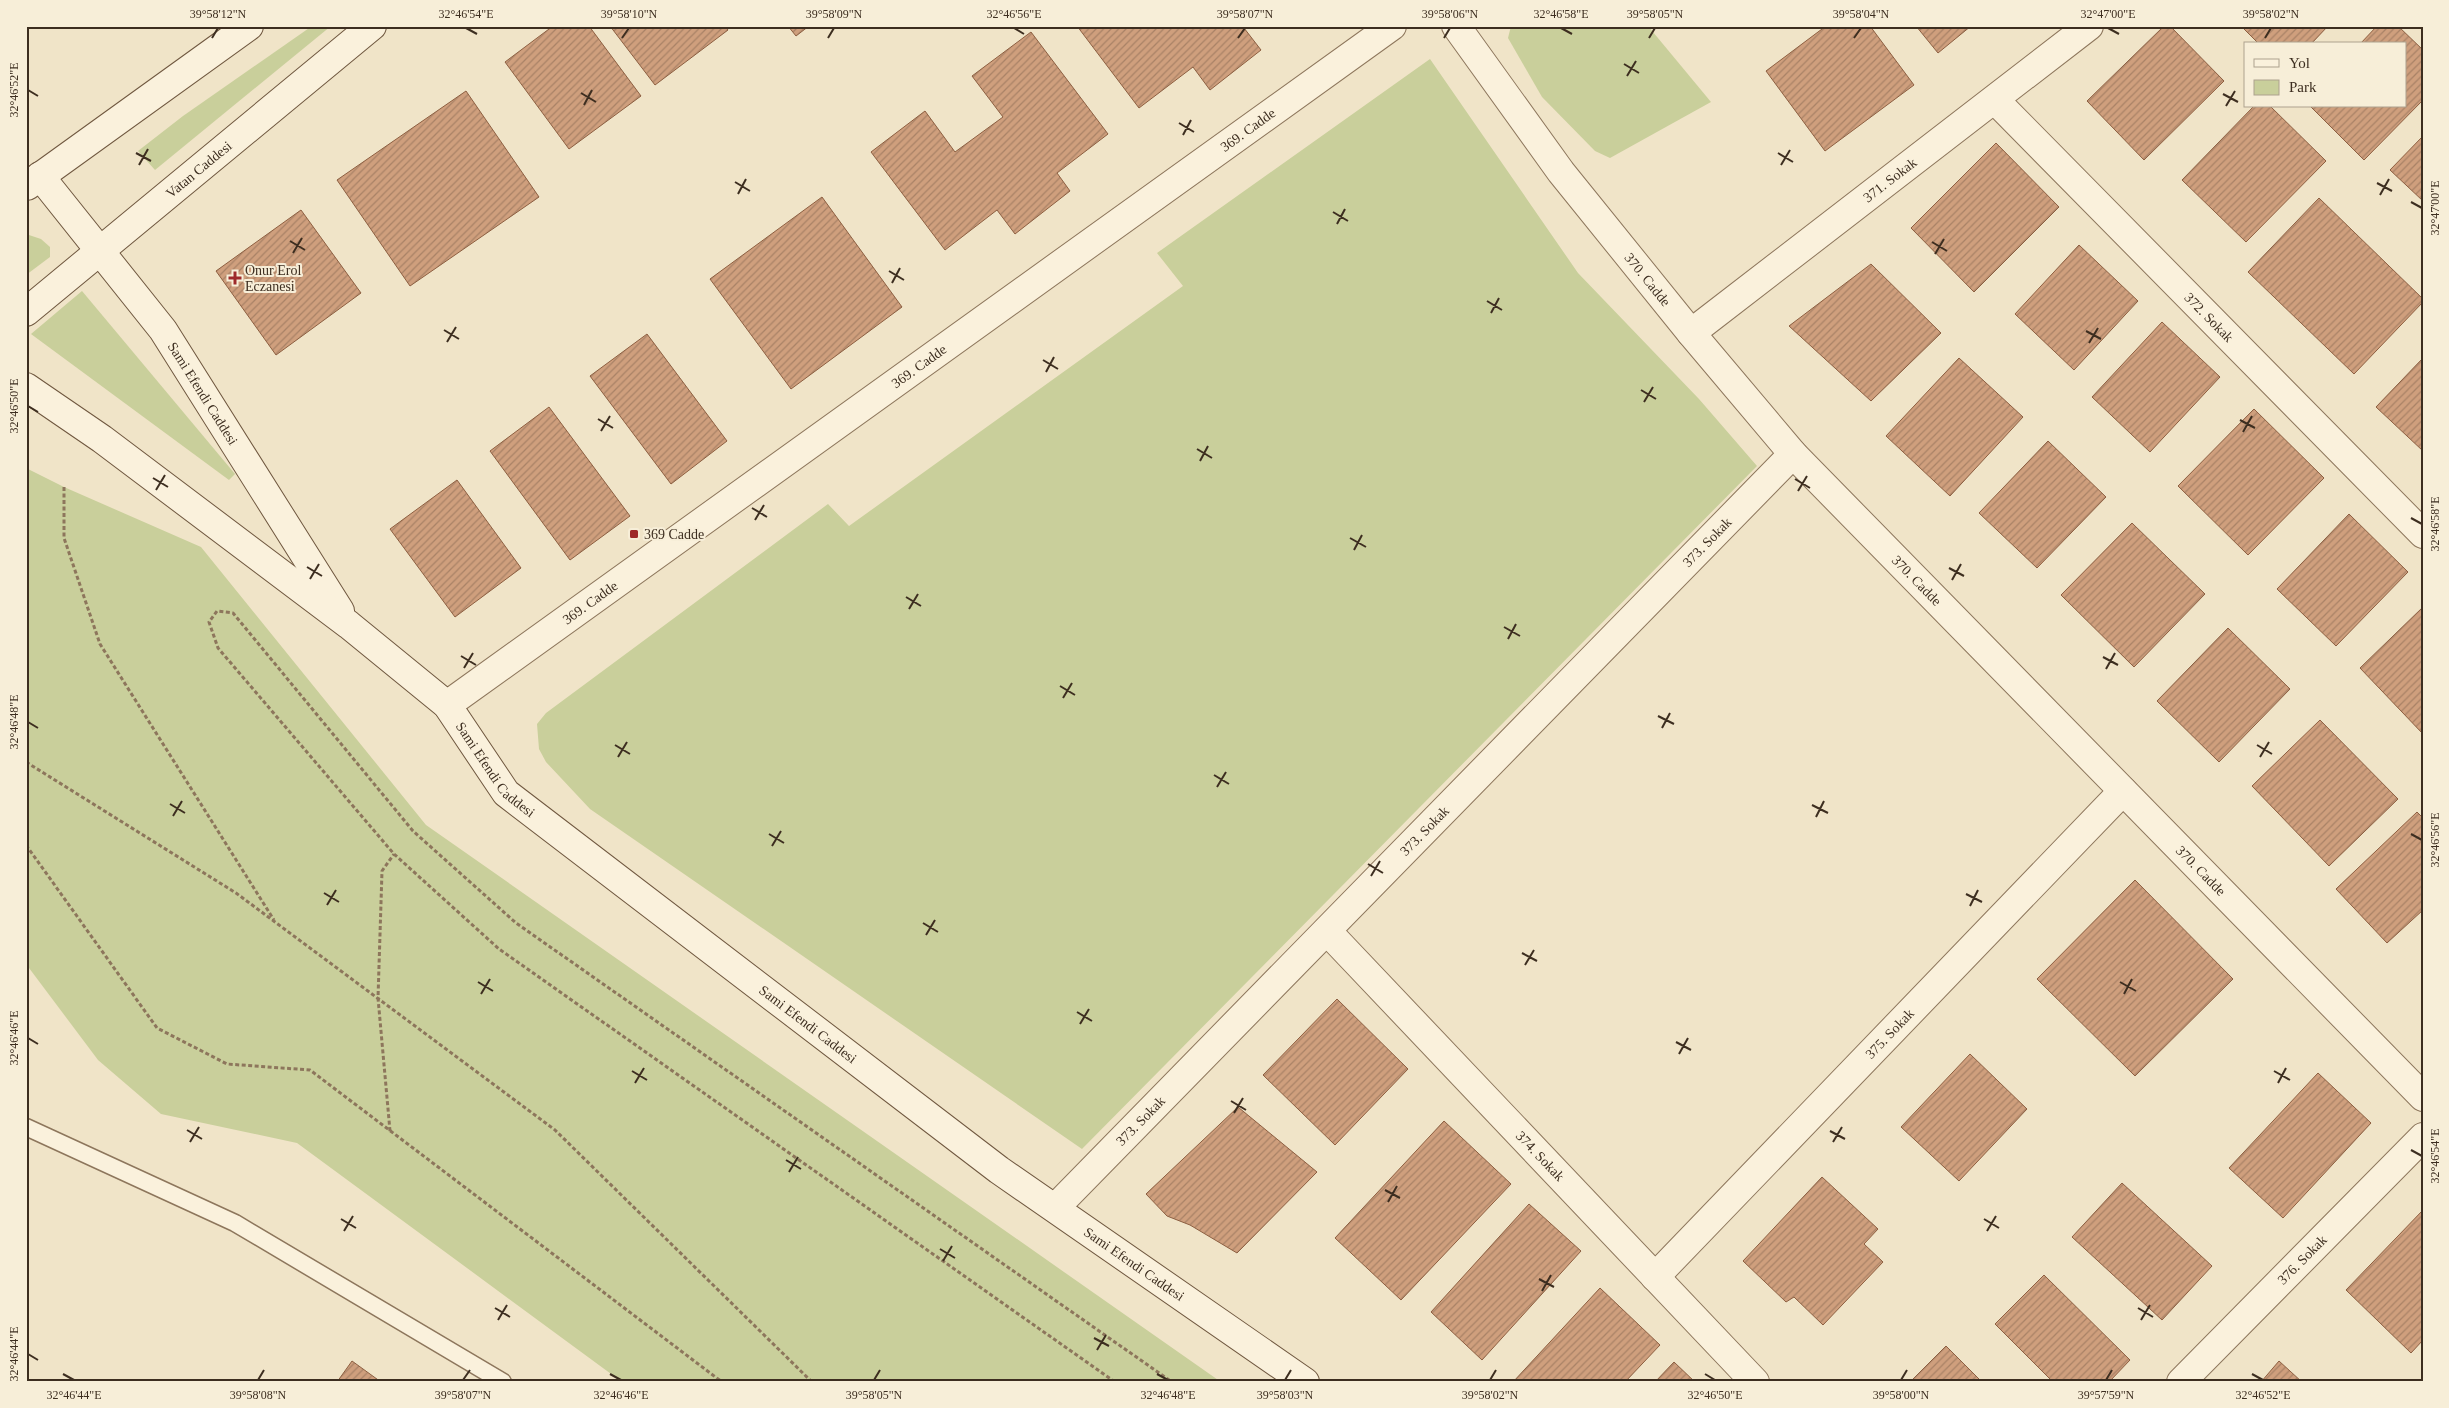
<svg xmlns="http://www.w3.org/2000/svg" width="2449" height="1408" font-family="Georgia,serif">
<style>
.green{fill:#c9cf9b}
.building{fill:url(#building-hatch);stroke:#8d5f41}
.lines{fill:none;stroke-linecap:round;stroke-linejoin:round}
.service-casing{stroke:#8d765c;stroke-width:19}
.minor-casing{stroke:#8d765c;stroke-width:30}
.secondary-casing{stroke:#6f573f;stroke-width:30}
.path{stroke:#8d765c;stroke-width:3;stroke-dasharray:4 2.5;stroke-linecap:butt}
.service{stroke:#faf1dc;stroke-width:16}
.minor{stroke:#faf1dc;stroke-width:28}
.secondary{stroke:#faf1dc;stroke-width:28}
.ticks{fill:none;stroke:#3d2e20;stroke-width:2}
.poi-dot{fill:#9e2a2b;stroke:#f7eed8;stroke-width:2}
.labels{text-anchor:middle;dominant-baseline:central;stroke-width:4;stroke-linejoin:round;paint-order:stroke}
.street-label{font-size:14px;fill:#3d2e20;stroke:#f7eed8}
.poi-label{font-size:14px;fill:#3d2e20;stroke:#f7eed8;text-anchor:start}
.neatline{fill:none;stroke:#3d2e20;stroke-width:2}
.ticks-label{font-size:12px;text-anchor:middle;fill:#3d2e20}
</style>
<defs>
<pattern id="building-hatch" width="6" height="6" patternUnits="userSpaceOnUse" patternTransform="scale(1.25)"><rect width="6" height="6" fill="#cf9f7d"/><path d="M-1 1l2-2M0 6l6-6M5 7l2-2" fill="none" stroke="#a98266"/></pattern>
</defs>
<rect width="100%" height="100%" fill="#f0e4c8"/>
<g class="green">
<path d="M312,26H331L155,170L138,151L183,116Z"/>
<path d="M1511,26H1648L1711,102L1610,158L1595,151L1542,97L1508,38Z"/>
<path d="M1430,59L1578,273L1699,399L1757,466L1082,1149L590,809L546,762L539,749L537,724L546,713L828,504L849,526L1183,286L1157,253Z"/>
<path d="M26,234L41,239L50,247V257L26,275Z"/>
<path d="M82,291L235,474L229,480L31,334Z"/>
<path d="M26,468L64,487L201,547L426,825L1221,1382H622L297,1143L161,1114L98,1060L26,964Z"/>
</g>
<g class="building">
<path d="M553,26H589L641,96L569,149L505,62Z"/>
<path d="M610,26H725L728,30L655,85Z"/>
<path d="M788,26H809L796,36Z"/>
<path d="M1077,26H1246L1244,28L1261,50L1210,90L1193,67L1139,108Z"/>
<path d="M1826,26H1870L1914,85L1825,151L1766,71Z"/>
<path d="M1916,26H1971L1938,53Z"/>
<path d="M2164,26H2170L2224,81L2144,160L2087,101Z"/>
<path d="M2241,26H2328L2311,44H2259Z"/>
<path d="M2377,26H2398L2423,50V100L2364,160L2310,106H2405V44H2360Z"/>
<path d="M1031,32L1108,134L1057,173L1070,191L1015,234L997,210L945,250L871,152L925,111L955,152L1003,117L972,76Z"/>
<path d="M466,91L539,197L410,286L337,180Z"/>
<path d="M2254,106H2270L2326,161L2246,242L2182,180Z"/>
<path d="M2423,136V201L2390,170Z"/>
<path d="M1996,143L2059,207L1974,292L1911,228Z"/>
<path d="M822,197L902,307L791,389L710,279Z"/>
<path d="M2319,198L2423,299V302L2354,374L2248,272Z"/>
<path d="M301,210L361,293L276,355L216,271Z"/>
<path d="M2079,245L2138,301L2074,370L2015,314Z"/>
<path d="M1871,264L1941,333L1871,401L1789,326Z"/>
<path d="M2162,322L2220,377L2150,452L2092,397Z"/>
<path d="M647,334L727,441L671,484L590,376Z"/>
<path d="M1959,358L2023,417L1950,496L1886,436Z"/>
<path d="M2423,358V451L2376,407Z"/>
<path d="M549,407L630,516L570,560L490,451Z"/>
<path d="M2254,409L2324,478L2248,555L2178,486Z"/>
<path d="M2048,441L2106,497L2037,568L1979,513Z"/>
<path d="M457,480L521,568L455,617L390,529Z"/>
<path d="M2349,514L2408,572L2336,646L2277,589Z"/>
<path d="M2132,523L2205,594L2134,667L2061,595Z"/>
<path d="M2423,607V734L2360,668Z"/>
<path d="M2228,628L2290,689L2219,762L2157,701Z"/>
<path d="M2320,720L2398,799L2329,866L2252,786Z"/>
<path d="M2417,812L2423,818V910L2387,943L2336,889Z"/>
<path d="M2135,880L2233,979L2135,1076L2037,979Z"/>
<path d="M1337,999L1408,1069L1335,1145L1263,1075Z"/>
<path d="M1970,1054L2027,1109L1959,1181L1901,1127Z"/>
<path d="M2318,1073L2371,1123L2283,1218L2229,1168Z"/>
<path d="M1238,1107L1317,1172L1237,1253L1190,1225L1167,1216L1146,1194Z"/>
<path d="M1444,1121L1511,1184L1401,1300L1335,1238Z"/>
<path d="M1822,1177L1878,1229L1864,1244L1883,1262L1823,1325L1794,1297L1786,1302L1743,1261Z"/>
<path d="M2122,1183L2212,1266L2162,1320L2072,1237Z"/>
<path d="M1529,1204L1581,1251L1482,1360L1431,1312Z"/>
<path d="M2423,1210V1340L2411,1353L2346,1290Z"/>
<path d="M2044,1275L2130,1360L2109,1382H2053L1995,1324Z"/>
<path d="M1600,1288L1660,1345L1625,1382H1513Z"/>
<path d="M1946,1346L1982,1382H1910Z"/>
<path d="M352,1361L381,1382H337Z"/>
<path d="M2279,1361L2302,1382H2261Z"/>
<path d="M1674,1362L1695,1382H1655Z"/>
</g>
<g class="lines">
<g class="service-casing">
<path id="service" d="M26,1127L235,1223L503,1382"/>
</g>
<g class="minor-casing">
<g id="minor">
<path id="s1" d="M1456,26L1561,172L1691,333L1793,454L2423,1097"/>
<path id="s2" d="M1995,100L2423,534"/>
<path id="s3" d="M1691,333L2089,26"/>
<path id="s4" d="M447,705L1392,26"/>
<path id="s5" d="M1327,931L1755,1382"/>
<path id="s6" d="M1055,1208L1793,454"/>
<path id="s7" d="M1655,1277L2123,791"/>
<path id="s8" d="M2181,1382L2423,1137"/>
</g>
</g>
<g class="secondary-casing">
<g id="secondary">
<path id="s9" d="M40,176L163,330L340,611"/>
<path d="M27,186L249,26"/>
<path id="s10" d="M26,312L372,26"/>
<path id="s11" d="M26,387L102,439L349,625L447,705L506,793L999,1170L1305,1382"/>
</g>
</g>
<g class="path">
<path d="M64,487V538L100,644L274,920"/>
<path d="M26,762L236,893L555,1130L812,1382"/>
<path d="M26,845L157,1028L227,1064L310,1070L722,1382"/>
<path d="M390,1131L378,998L382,871L394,854"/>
<path d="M1115,1382L499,949L394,854L218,648L209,622L217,611L233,613L413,831L516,923L1172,1382"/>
</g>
<use href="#service" class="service"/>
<use href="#minor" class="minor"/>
<use href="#secondary" class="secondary"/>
</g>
<path class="ticks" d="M466,28L477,34M1014,28L1024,34M1561,28L1572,34M2108,28L2119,34M212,38L218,28M622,38L629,28M828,38L834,28M1238,38L1245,28M1444,38L1450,28M1649,38L1655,28M1854,38L1861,28M2265,38L2271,28M1624,64L1639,73M1627,76L1636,61M28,90L38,96M581,93L596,102M2223,94L2238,102M584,105L592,90M2226,106L2235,91M1179,123L1194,132M1183,135L1191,120M136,153L151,161M1778,153L1793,162M139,165L148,149M1781,165L1790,150M735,182L750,191M2377,183L2392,191M738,194L746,179M2380,195L2389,179M2411,202L2422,208M1333,212L1348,221M1337,224L1345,209M290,241L305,250M1932,242L1947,251M293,253L302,238M1935,254L1944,239M889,271L904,280M892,283L900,268M1487,301L1502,310M1491,313L1499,298M444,330L459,339M2086,331L2101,339M447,342L456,327M2089,343L2098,328M1043,360L1058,369M1046,372L1054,357M1641,390L1656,399M1644,402L1653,387M28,406L38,412M598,419L613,428M2240,420L2255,428M601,431L610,416M2243,432L2252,416M1197,449L1212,458M1200,461L1208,446M153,478L168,487M1795,479L1810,488M156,490L165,475M1798,491L1807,476M752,508L767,517M2411,518L2422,524M755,520L764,505M1350,538L1366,547M1354,550L1362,535M307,567L322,576M1949,568L1964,576M310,579L319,564M1952,580L1961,564M906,597L921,606M909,609L918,594M1504,627L1520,636M1508,639L1516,624M461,656L476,665M2103,657L2118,665M464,668L473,653M2106,669L2115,653M1060,686L1075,695M1063,698L1072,683M1658,716L1674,724M28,722L38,728M1662,728L1670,713M615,745L630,754M2257,745L2272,754M618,757L627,742M2260,757L2269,742M1214,775L1229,784M1217,787L1226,772M170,804L185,813M1812,805L1828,813M173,816L182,801M1816,817L1824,801M769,834L784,843M2411,834L2422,840M772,846L781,831M1368,864L1383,873M1371,876L1380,861M324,893L339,902M1966,894L1982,902M327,905L336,890M1970,906L1978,890M923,923L938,932M926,935L935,920M1522,953L1537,961M1525,965L1534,950M478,982L493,991M2120,982L2136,991M481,994L490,979M2124,994L2132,979M1077,1012L1092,1021M1080,1024L1089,1009M28,1038L38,1044M1676,1042L1691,1050M1679,1054L1688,1038M632,1071L647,1080M2274,1071L2290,1080M635,1083L644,1068M2278,1083L2286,1068M1231,1101L1246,1110M1234,1113L1243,1098M187,1130L202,1139M1830,1131L1845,1139M190,1142L199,1127M1833,1142L1842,1127M2411,1150L2422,1156M786,1160L801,1169M789,1172L798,1157M1385,1190L1400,1198M1388,1202L1397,1186M341,1219L356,1228M1984,1219L1999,1228M344,1231L353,1216M1987,1231L1996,1216M940,1249L955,1258M943,1261L952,1246M1539,1279L1554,1287M1542,1291L1551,1275M495,1308L510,1317M2138,1308L2153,1317M498,1320L507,1305M2141,1320L2150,1305M1094,1338L1109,1346M1097,1350L1106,1335M28,1354L38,1360M63,1374L74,1380M610,1374L621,1380M1157,1374L1168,1380M1705,1374L1715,1380M2252,1374L2263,1380M258,1380L264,1370M463,1380L470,1370M874,1380L880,1370M1285,1380L1291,1370M1490,1380L1496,1370M1901,1380L1907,1370M2106,1380L2112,1370"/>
<g class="poi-dot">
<path d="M232.5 270.5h5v5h5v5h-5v5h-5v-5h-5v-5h5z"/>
<rect x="629" y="529" width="10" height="10" rx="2.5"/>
</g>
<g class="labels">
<g class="street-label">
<text stroke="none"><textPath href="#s4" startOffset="986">369. Cadde</textPath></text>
<text stroke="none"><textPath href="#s10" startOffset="224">Vatan Caddesi</textPath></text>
<text stroke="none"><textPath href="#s3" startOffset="251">371. Sokak</textPath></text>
<text stroke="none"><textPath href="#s1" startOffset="318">370. Cadde</textPath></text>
<text stroke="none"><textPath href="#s2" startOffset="305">372. Sokak</textPath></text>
<text stroke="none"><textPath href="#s4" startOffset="581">369. Cadde</textPath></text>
<text stroke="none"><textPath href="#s9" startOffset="272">Sami Efendi Caddesi</textPath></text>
<text stroke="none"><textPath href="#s6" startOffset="932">373. Sokak</textPath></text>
<text stroke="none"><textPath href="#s1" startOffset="722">370. Cadde</textPath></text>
<text stroke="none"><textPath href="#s4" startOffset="176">369. Cadde</textPath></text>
<text stroke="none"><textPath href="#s11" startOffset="609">Sami Efendi Caddesi</textPath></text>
<text stroke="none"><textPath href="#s6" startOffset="528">373. Sokak</textPath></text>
<text stroke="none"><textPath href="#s1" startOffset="1128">370. Cadde</textPath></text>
<text stroke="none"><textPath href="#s11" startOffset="1014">Sami Efendi Caddesi</textPath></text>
<text stroke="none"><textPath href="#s7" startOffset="338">375. Sokak</textPath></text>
<text stroke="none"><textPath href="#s6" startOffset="122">373. Sokak</textPath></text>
<text stroke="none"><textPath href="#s5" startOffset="310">374. Sokak</textPath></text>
<text stroke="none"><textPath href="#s8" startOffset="172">376. Sokak</textPath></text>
<text stroke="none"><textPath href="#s11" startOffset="1419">Sami Efendi Caddesi</textPath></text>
</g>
<g class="poi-label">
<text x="245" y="270">Onur Erol<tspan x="245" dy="16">Eczanesi</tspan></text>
<text x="644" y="534">369 Cadde</text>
</g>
</g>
<rect width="2449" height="1408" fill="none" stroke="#f7eed8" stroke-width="55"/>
<rect x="2244" y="42" width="162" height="65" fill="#f7eed8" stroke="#ada18e"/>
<rect x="2254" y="59" width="25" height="8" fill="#faf1dc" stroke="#ada18e"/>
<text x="2289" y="68" font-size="15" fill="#3d2e20">Yol</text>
<rect x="2254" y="80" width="25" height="15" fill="#c9cf9b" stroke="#ada18e"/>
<text x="2289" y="92" font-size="15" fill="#3d2e20">Park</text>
<rect x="28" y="28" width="2394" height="1352" class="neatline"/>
<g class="ticks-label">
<text x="218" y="18">39°58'12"N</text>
<text x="466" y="18">32°46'54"E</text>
<text x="629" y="18">39°58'10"N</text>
<text x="834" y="18">39°58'09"N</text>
<text x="1014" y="18">32°46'56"E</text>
<text x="1245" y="18">39°58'07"N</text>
<text x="1450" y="18">39°58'06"N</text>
<text x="1561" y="18">32°46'58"E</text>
<text x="1655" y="18">39°58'05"N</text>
<text x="1861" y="18">39°58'04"N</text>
<text x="2108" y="18">32°47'00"E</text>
<text x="2271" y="18">39°58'02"N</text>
<text transform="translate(14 90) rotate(-90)" y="4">32°46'52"E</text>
<text transform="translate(2435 208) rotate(-90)" y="4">32°47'00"E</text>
<text transform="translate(14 406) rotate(-90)" y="4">32°46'50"E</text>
<text transform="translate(2435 524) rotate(-90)" y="4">32°46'58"E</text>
<text transform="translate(14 722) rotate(-90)" y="4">32°46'48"E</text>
<text transform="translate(2435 840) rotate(-90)" y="4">32°46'56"E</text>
<text transform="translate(14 1038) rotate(-90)" y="4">32°46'46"E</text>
<text transform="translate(2435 1156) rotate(-90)" y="4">32°46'54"E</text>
<text transform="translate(14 1354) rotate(-90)" y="4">32°46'44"E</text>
<text x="74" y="1399">32°46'44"E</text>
<text x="258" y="1399">39°58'08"N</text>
<text x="463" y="1399">39°58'07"N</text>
<text x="621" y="1399">32°46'46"E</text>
<text x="874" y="1399">39°58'05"N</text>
<text x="1168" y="1399">32°46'48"E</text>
<text x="1285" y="1399">39°58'03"N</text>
<text x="1490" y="1399">39°58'02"N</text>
<text x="1715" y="1399">32°46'50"E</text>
<text x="1901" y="1399">39°58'00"N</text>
<text x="2106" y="1399">39°57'59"N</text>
<text x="2263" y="1399">32°46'52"E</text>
</g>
</svg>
